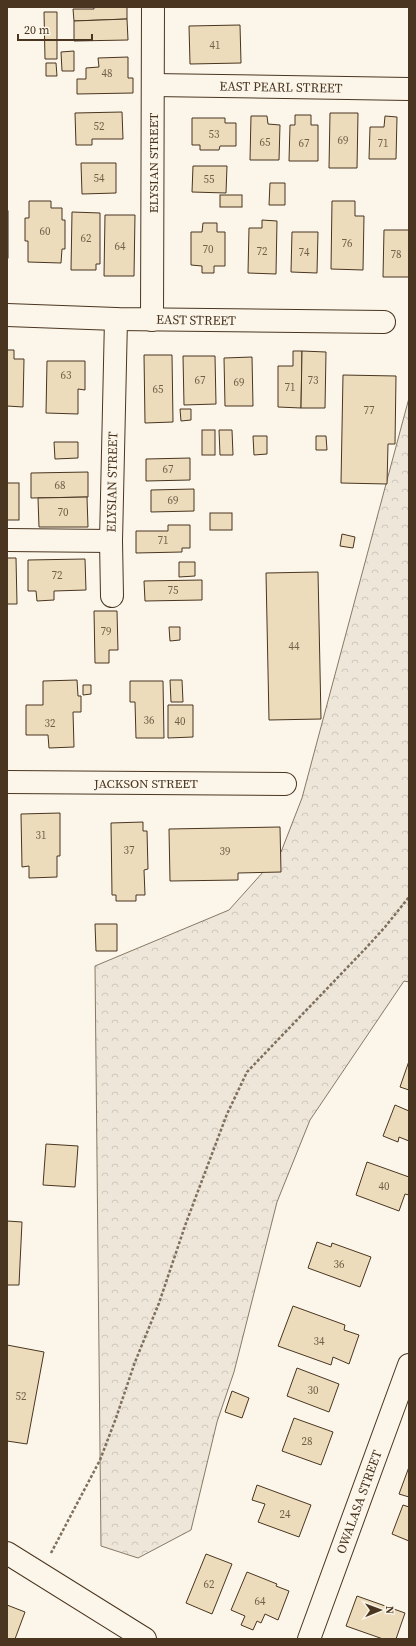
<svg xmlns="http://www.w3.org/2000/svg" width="416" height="1646" font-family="'Source Serif 4',serif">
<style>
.forest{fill:url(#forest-crowns);stroke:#887966}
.building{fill:#ecdcbc;stroke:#4a3520}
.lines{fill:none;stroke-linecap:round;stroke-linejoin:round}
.minor-casing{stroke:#4a3520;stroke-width:24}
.path{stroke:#7f6f5c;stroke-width:2.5;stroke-dasharray:3 2;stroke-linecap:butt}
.minor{stroke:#fbf6e9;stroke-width:22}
.labels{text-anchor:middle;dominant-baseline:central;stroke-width:3;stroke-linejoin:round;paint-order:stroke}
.number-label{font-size:11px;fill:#725f47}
.street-label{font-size:13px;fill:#4a3520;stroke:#fbf6e9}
</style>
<defs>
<pattern id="forest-crowns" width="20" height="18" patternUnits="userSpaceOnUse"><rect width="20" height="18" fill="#ede6d9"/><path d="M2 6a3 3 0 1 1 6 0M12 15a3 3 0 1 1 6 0" fill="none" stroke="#cdc6ba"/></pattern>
</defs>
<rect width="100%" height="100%" fill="#fbf6e9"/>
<path class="forest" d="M409,398V982L404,981L310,1120L277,1202L234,1372L217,1422L191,1530L138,1558L101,1546L95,966L229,910L281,852L302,798Z"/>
<g class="building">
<path d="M94,7H127V19L74,21L73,9H94Z"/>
<path d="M44,12H57V59H45Z"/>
<path d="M127,19L128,40L74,41V21Z"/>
<path d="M240,25L241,63L190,64L189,26Z"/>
<path d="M74,51V71H62L61,52Z"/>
<path d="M128,57V78H133V93L77,94V79H86V68L99,67L98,58Z"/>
<path d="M46,63H56L57,76H46Z"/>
<path d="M122,112L123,139H92V145H76L75,113Z"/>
<path d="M330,113H358L357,168H329Z"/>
<path d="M295,115H311V125H318V161H289L290,125H295Z"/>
<path d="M251,116H267L268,124L280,125L279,160H250Z"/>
<path d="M385,116L397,117L396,159H369L370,127H384Z"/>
<path d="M192,118H225V123H236V146H220L219,150H200V145H192Z"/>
<path d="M81,163H116V193L82,194Z"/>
<path d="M193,166H227L226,193L192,192Z"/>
<path d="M270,183H285V205H269Z"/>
<rect x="220" y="195" width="22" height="12"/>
<path d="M29,201H51V208H62V220H65V249H62L61,263L28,262V241H25V218H29Z"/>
<path d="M332,201H355V216H364L363,270L331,269Z"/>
<rect x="7" y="211" width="1" height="47"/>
<path d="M72,212L100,213V264H96V270H71Z"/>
<path d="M105,215H135L134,276H104Z"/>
<path d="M262,220L277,221L276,274L248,273L249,228H262Z"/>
<path d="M203,223H217V232H225V266H214V273H202V266L191,265V232H202Z"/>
<path d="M384,230H409V277H383Z"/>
<path d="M292,232H318L317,273L291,272Z"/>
<path d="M7,350H14V359H24L23,407L7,406Z"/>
<path d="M293,351H302L301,408L278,407V366H293Z"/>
<path d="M302,351L326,352L325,408H301Z"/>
<path d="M144,355H172L173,422L145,423Z"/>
<path d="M183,356H215L216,404L184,405Z"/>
<path d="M252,357L253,406H225L224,358Z"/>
<path d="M47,361H85V390L78,389V414L46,413Z"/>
<path d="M343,375L396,376L395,444H388L387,484L341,483Z"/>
<path d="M180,409H191V420L181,421Z"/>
<rect x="202" y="430" width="13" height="25"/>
<path d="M219,430H232L233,455H220Z"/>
<path d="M253,436H267V454L254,455Z"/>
<path d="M316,436H326L327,450H316Z"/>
<path d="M54,442H78V458L55,459Z"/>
<path d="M190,458V480L146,481V459Z"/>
<path d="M88,472V497L31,498V473Z"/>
<rect x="7" y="483" width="12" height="37"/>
<path d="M194,489V511L151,512V490Z"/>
<path d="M87,497L88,527H39L38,498Z"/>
<rect x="210" y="513" width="22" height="17"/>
<path d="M168,525H190V548H182V552L136,553V531H168Z"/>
<path d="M342,534L355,537L353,548L340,546Z"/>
<path d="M7,558H16L17,604H7Z"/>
<path d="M85,559L86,590L54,591V600L37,601L36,591H28V560Z"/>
<path d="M179,562H195V576L179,577Z"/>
<path d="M318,572L321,719L269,720L266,573Z"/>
<path d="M202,580V600L145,601L144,581Z"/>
<path d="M94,611H117L118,650H109V663H95Z"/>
<path d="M169,627H180V640L170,641Z"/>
<path d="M77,680L78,696H81V712H73L74,747L49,748L48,735H26V705H43V681Z"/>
<path d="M170,680H182L183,702H171Z"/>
<path d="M130,681H163L164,738H136L135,702H130Z"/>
<path d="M83,685H91V694L83,695Z"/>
<path d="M168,705H193V737L168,738Z"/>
<path d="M60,813V856H57V877L29,878V866L22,867L21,814Z"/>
<path d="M143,822V831H147L148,869L144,870L145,895H136V901H116V895H112L111,823Z"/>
<path d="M280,827L281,872L238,873V880L170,881L169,829Z"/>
<path d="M95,924H117V951H96Z"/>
<path d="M409,1061V1090L400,1087Z"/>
<path d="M395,1105L409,1111V1141L399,1137L398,1142L383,1136Z"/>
<path d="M46,1144L78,1146L75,1187L43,1185Z"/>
<path d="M367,1162L409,1177V1195L405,1194L399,1211L356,1195Z"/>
<path d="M7,1221L22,1222L19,1285H7Z"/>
<path d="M317,1242L331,1247L332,1243L371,1257L360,1287L308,1268Z"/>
<path d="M293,1306L345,1325L344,1330L359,1335L349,1364L333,1357L331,1365L278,1346Z"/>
<path d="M7,1345L44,1352L27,1444L7,1441Z"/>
<path d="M297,1368L339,1384L329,1412L287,1396Z"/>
<path d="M232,1391L249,1398L242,1418L225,1412Z"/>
<path d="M294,1418L333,1432L321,1465L282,1451Z"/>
<path d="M409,1467V1497L399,1494Z"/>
<path d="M257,1485L311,1505L299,1537L258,1522L265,1504L252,1500Z"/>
<path d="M403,1505L409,1507V1541L392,1534Z"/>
<path d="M206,1554L232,1564L212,1614L186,1603Z"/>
<path d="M247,1572L277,1584L276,1586L289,1591L278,1620L265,1614L261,1623L257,1621L253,1630L241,1625L245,1616L231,1610Z"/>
<path d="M357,1596L405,1613L396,1639H383L346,1626Z"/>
<path d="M7,1605L25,1612L15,1639H7Z"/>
</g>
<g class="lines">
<g class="minor-casing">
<g id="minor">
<path d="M153,85L409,89"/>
<path d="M7,315L116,319L384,322"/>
<path d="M152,320L153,7"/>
<path d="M7,540L111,541"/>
<path d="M112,596L111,541L116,319"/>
<path d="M7,782L285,784"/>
<path d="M7,1553L145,1639"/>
<path d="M309,1639L409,1365"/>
</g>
</g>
<path class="path" d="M51,1553L100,1460L116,1418L135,1362L159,1303L186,1223L227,1114L247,1072L366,948L385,927L409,897"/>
<use href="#minor" class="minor"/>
</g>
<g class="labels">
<g class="number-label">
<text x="215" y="45">41</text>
<text x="107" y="73">48</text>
<text x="99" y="126">52</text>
<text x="214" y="134">53</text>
<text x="343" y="140">69</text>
<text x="265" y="142">65</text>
<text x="304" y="143">67</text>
<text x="383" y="143">71</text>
<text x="99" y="178">54</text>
<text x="209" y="179">55</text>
<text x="45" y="231">60</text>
<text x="86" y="238">62</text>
<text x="347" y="243">76</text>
<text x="120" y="246">64</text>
<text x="208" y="249">70</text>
<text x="262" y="251">72</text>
<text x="304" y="252">74</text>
<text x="396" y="254">78</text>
<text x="66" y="375">63</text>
<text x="200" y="380">67</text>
<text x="313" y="380">73</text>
<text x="239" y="382">69</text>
<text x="290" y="387">71</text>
<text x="158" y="389">65</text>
<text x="369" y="410">77</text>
<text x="168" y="469">67</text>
<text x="60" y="485">68</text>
<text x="173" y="500">69</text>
<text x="63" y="512">70</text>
<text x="163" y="540">71</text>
<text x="57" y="575">72</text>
<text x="173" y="590">75</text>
<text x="106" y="631">79</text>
<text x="294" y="646">44</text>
<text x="149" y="720">36</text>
<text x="180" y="721">40</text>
<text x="50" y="723">32</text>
<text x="41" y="835">31</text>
<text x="129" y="850">37</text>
<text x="225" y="851">39</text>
<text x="384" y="1186">40</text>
<text x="339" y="1264">36</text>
<text x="319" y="1341">34</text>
<text x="313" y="1390">30</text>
<text x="21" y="1396">52</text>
<text x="307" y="1441">28</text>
<text x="285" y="1514">24</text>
<text x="209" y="1584">62</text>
<text x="260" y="1601">64</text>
</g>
<g class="street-label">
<text transform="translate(281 87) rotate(1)">EAST PEARL STREET</text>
<text transform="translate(153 163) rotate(-90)">ELYSIAN STREET</text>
<text transform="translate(196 320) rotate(1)">EAST STREET</text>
<text transform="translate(112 482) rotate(-89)">ELYSIAN STREET</text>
<text x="146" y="783">JACKSON STREET</text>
<text transform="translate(359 1502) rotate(-70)">OWALASA STREET</text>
</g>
</g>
<rect width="416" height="1646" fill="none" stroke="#4a3520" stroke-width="16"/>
<g transform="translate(380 1610) rotate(89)" stroke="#fbf6e9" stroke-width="3" paint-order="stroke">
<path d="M0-3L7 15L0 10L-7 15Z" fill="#4a3520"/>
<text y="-6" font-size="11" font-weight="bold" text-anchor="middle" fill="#4a3520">N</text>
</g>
<path d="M18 34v6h74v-6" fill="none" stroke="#4a3520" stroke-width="2"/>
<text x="24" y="34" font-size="12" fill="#4a3520" stroke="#fbf6e9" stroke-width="3" paint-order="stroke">20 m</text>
</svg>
